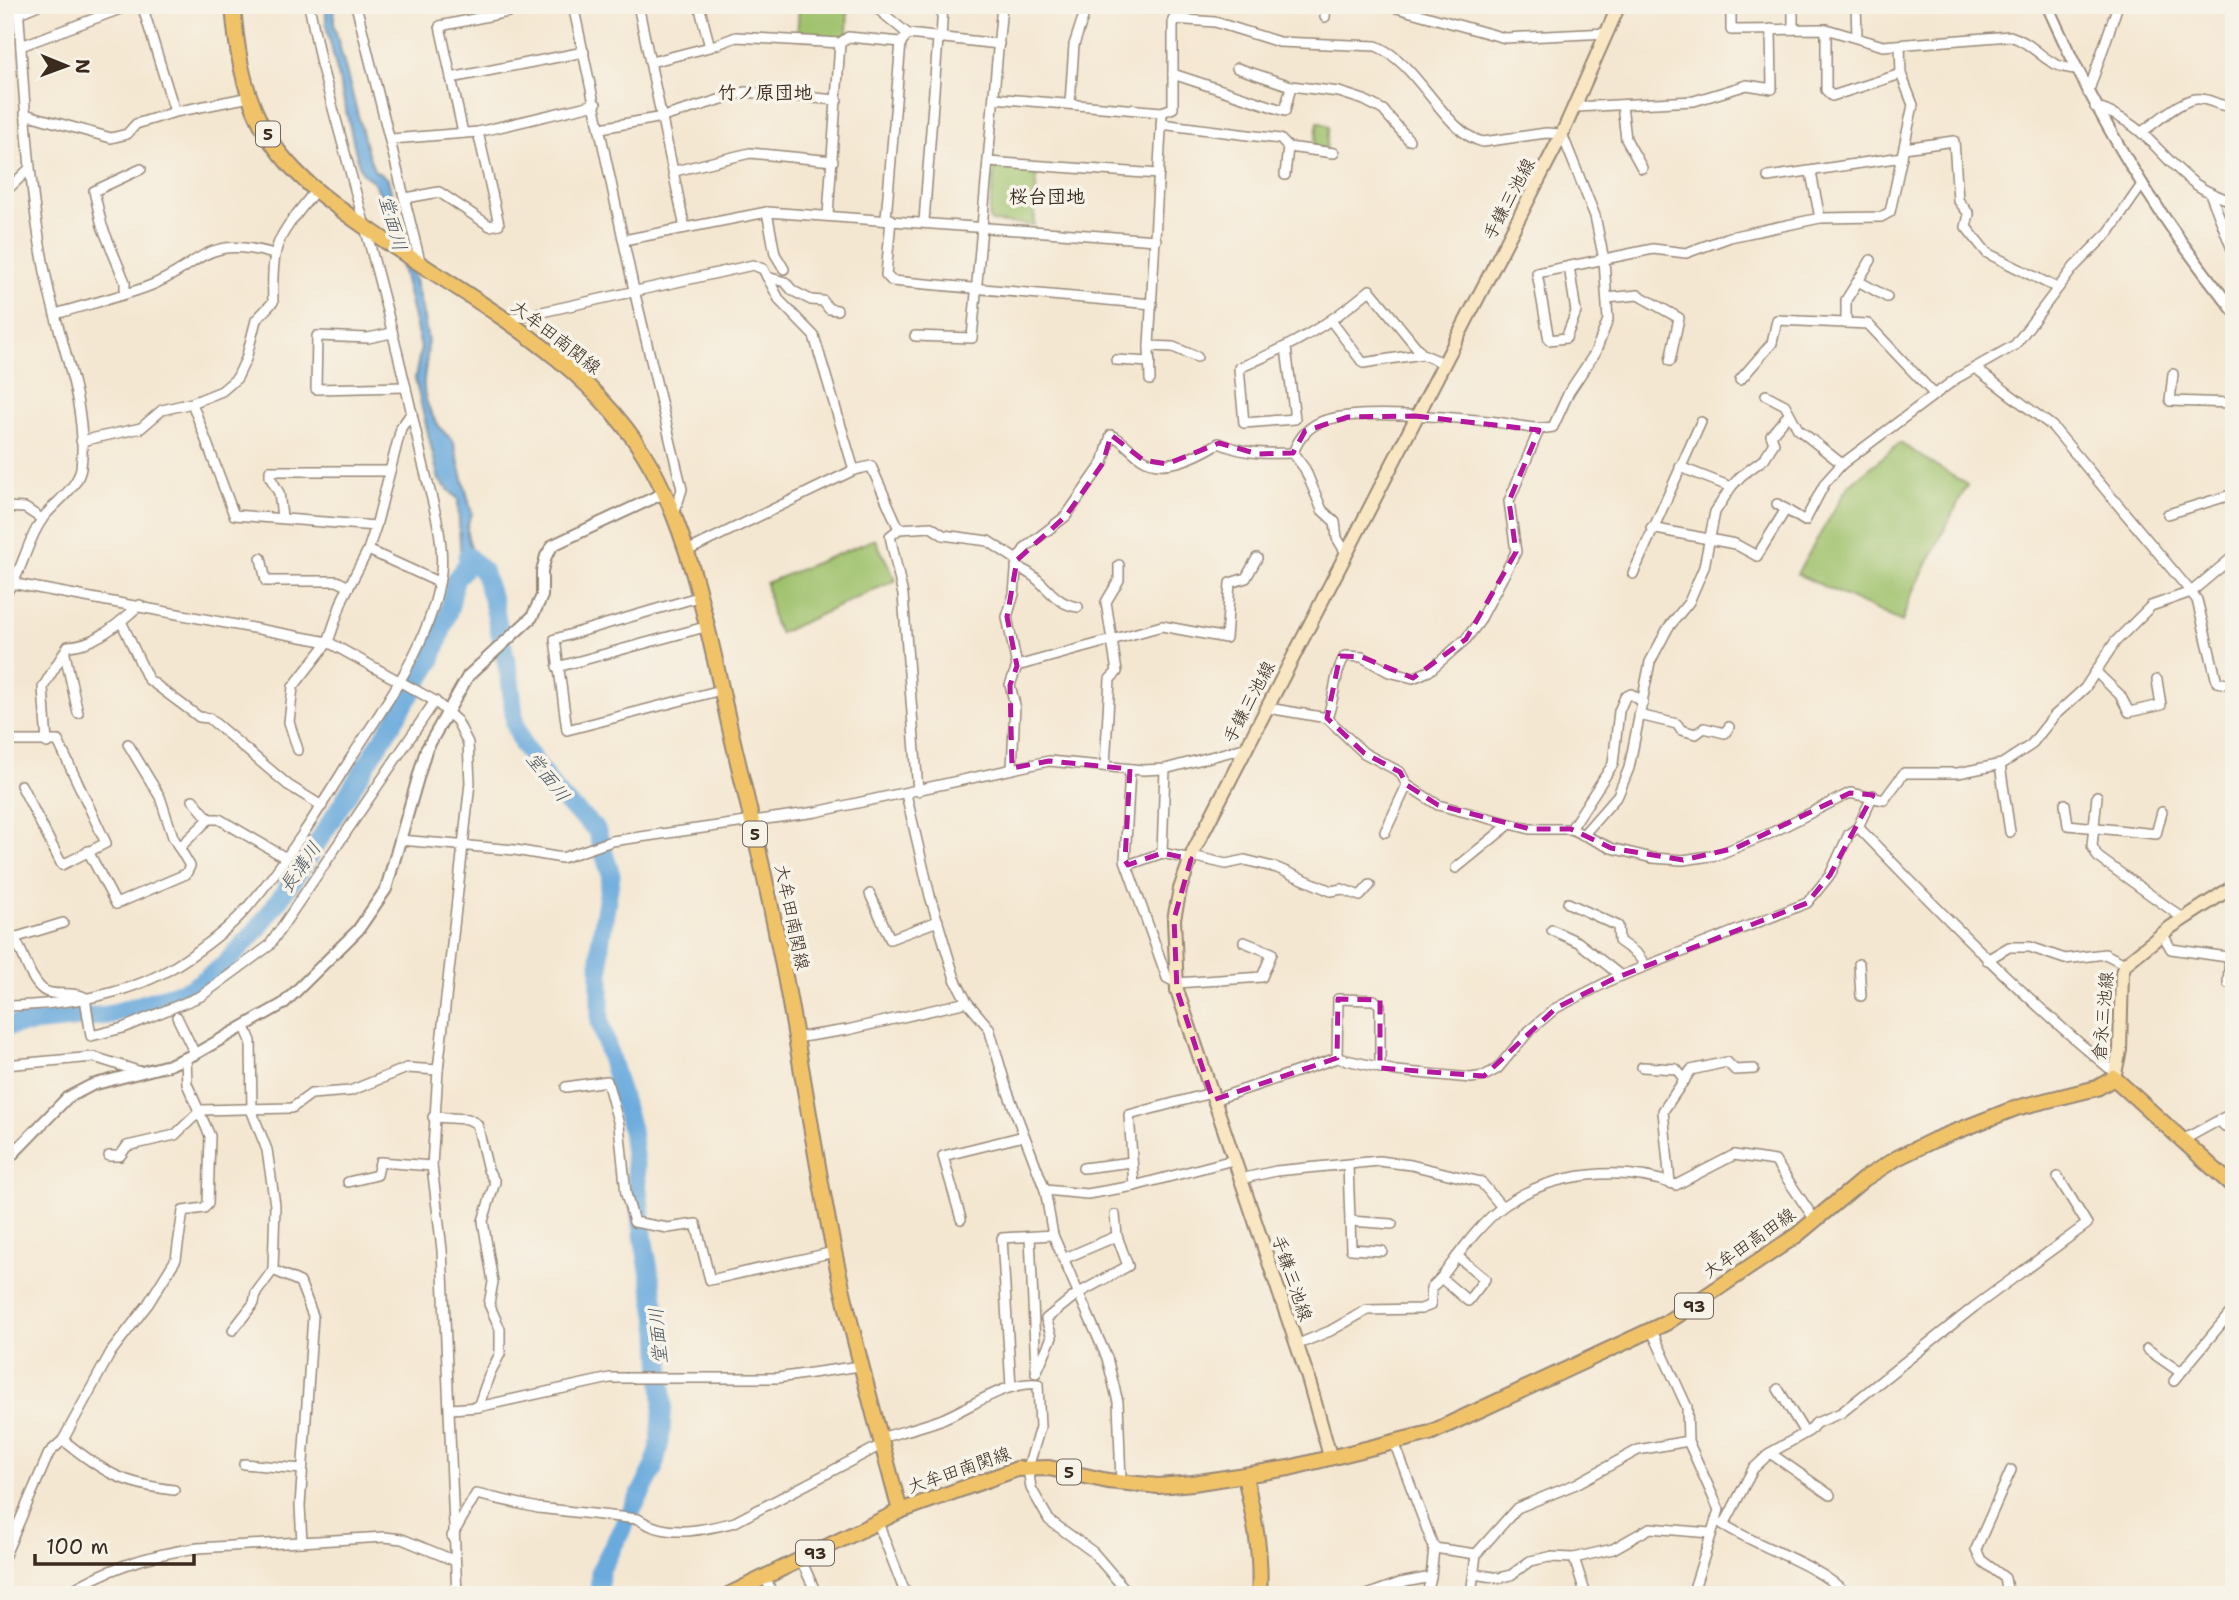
<svg xmlns="http://www.w3.org/2000/svg" width="2239" height="1600" font-family="'Shantell Sans','Klee One',sans-serif">
<style>
.green{fill:#9ec16b;stroke:#6c7644;stroke-width:2}
.water{fill:#6baadd;stroke:#536a7e;stroke-width:2}
.lines{fill:none;stroke-linecap:round;stroke-linejoin:round}
.river{stroke:#6baadd;stroke-width:19}
.minor-casing{stroke:#988878;stroke-width:12}
.tertiary-casing{stroke:#988878;stroke-width:14}
.secondary-casing{stroke:#988878;stroke-width:16}
.primary-casing{stroke:#988878;stroke-width:18}
.minor{stroke:#fff;stroke-width:9}
.tertiary{stroke:#fff;stroke-width:10}
.secondary{stroke:#f9e7c3;stroke-width:12}
.primary{stroke:#f1c369;stroke-width:14}
.marked{fill:none;stroke:#b5179e;stroke-width:5;stroke-dasharray:14 9;stroke-linejoin:round}
.labels{text-anchor:middle;dominant-baseline:central;stroke-width:7;stroke-linejoin:round;paint-order:stroke}
.shield{fill:#f7f3e8;stroke:#73665b;stroke-width:2}
.shield-label{font-size:16px;font-weight:bold;fill:#3b2a1e}
.street-label{font-size:18px;fill:#3b2a1e;stroke:#f7f3e8}
.neighbourhood-label{font-size:19px;font-weight:bold;fill:#3b2a1e;stroke:#f7f3e8}
.water-label{font-size:19px;font-style:italic;fill:#4c5761;stroke:#f7f3e8}
</style>
<rect width="100%" height="100%" fill="#f7f3e8"/>
<filter id="ink" filterUnits="userSpaceOnUse"><feTurbulence type="fractalNoise" baseFrequency=".0143" numOctaves="2"/><feDisplacementMap in="SourceGraphic" scale="14" xChannelSelector="R" yChannelSelector="G"/><feConvolveMatrix kernelMatrix="1 2 1 2 8 2 1 2 1" color-interpolation-filters="sRGB"/></filter>
<filter id="wash" filterUnits="userSpaceOnUse"><feTurbulence type="fractalNoise" baseFrequency=".00686" numOctaves="4" result="noise"/><feDisplacementMap in="SourceGraphic" scale="28" xChannelSelector="R" yChannelSelector="G"/><feGaussianBlur stdDeviation="1.57" result="paint"/><feColorMatrix in="noise" values="0 0 0 0 0 0 0 0 0 0 0 0 0 0 0 0 0 1.4 0 .05"/><feComposite in="paint" operator="in"/></filter>
<g filter="url(#wash)">
<rect width="100%" height="100%" fill="#f4e7d1"/>
<g class="green">
<path d="M799,5H848L847,33L839,40L797,38Z"/>
<path d="M1318,122L1329,126L1326,149L1314,147Z"/>
<path d="M995,167L1037,170L1034,225L992,222L989,219Z"/>
<path d="M1900,443L1967,485L1910,598L1902,622L1797,574L1848,486Z"/>
<path d="M875,539L896,580L780,633L774,623L766,583Z"/>
</g>
<path class="water" d="M326,5H334V25L367,150L374,170L388,179C400,232 419,283 427,336C431,358 419,379 426,400C431,415 440,431 453,440L472,514C461,534 471,540 474,559C476,569 461,580 457,589L447,587L451,573L461,569L458,499L439,480L415,378L421,348L404,275L380,193L373,181L363,174L358,162L326,24Z"/>
<g class="lines">
<g class="river">
<path d="M467,556L483,571L493,602L510,679L515,724L523,745L557,794L596,829L611,875L600,944V1022L631,1129L644,1242L660,1331L663,1404L660,1442L653,1470L600,1571L599,1595"/>
<path d="M5,1026L108,1015L192,988L223,966L256,931L297,875L431,662L450,606L455,580L465,567"/>
</g>
</g>
</g>
<g filter="url(#ink)">
<g class="lines">
<g class="minor-casing">
<g id="minor">
<path d="M142,5L175,112"/>
<path d="M356,5L421,265"/>
<path d="M573,5L634,290L682,489L674,515"/>
<path d="M638,5L685,228"/>
<path d="M699,5L710,47L736,37L840,43L848,37L901,42"/>
<path d="M873,5L908,34L901,42L886,218"/>
<path d="M1386,5L1505,38L1608,33"/>
<path d="M1731,5V30L1826,29L1883,46L2010,36C2039,45 2043,67 2076,69"/>
<path d="M1793,5V29"/>
<path d="M1856,5L1857,37"/>
<path d="M5,10L19,13L38,5"/>
<path d="M1325,17L1326,5"/>
<path d="M1826,29V90L1832,96L1901,74"/>
<path d="M908,34L999,44"/>
<path d="M941,39L943,5"/>
<path d="M21,46L131,5"/>
<path d="M651,62L710,47"/>
<path d="M1237,68L1291,86L1339,92L1364,100L1383,110L1409,140"/>
<path d="M1173,74L1285,111L1291,86"/>
<path d="M451,78L584,52"/>
<path d="M2088,93L2118,5"/>
<path d="M994,98L1162,112L1173,108V19L1215,22L1279,42L1376,46C1419,63 1444,133 1483,142L1546,133L1562,134L1595,216L1604,260L1608,320L1595,353L1569,392L1553,427C1531,431 1511,423 1489,421C1448,417 1363,409 1326,420C1309,425 1299,437 1293,453C1266,454 1245,454 1219,443C1199,455 1164,474 1141,458C1130,451 1124,440 1111,435L1103,463L1066,516L1026,547L1017,560L1014,594L1007,617L1017,666L1010,685L1015,705L1012,768"/>
<path d="M1070,103L1074,45L1087,5"/>
<path d="M1622,105L1626,139L1642,168"/>
<path d="M1576,107L1694,101L1747,85L1772,89L1771,29"/>
<path d="M2095,107C2146,123 2156,154 2194,183C2206,192 2220,197 2234,202"/>
<path d="M1162,112L1149,346L1173,347L1197,357"/>
<path d="M25,114L111,138L127,134L136,124L175,112L250,97"/>
<path d="M1161,124L1280,139L1288,147L1334,153"/>
<path d="M601,128L663,117L745,92L837,100"/>
<path d="M2143,131C2157,122 2184,96 2201,99C2214,100 2220,108 2234,106"/>
<path d="M463,133L440,26L542,5"/>
<path d="M392,139L478,132L596,104"/>
<path d="M1904,148L1954,141L1958,200L1969,214L1966,227L1987,253L2057,288"/>
<path d="M988,162L1159,174"/>
<path d="M675,171L750,153L833,161"/>
<path d="M1811,173L1820,218"/>
<path d="M1285,175L1288,147"/>
<path d="M1768,177L1902,157"/>
<path d="M5,192L29,169"/>
<path d="M2210,193L2234,254"/>
<path d="M406,198L439,192L490,226L499,224L478,132"/>
<path d="M767,212L775,254L784,269"/>
<path d="M828,215L840,43"/>
<path d="M891,219L886,275L892,281L1152,304"/>
<path d="M924,221L938,39"/>
<path d="M624,240L767,212L1156,240"/>
<path d="M1569,266L1576,312L1566,338L1549,340L1537,273L1653,249L1686,253L1730,237L1820,218L1881,217L1890,212L1913,105L1901,74L1900,45"/>
<path d="M767,277L785,282L793,291L811,300L823,301L829,309L837,310"/>
<path d="M1858,281L1887,297"/>
<path d="M125,293V282L102,226L94,191L141,169"/>
<path d="M1607,298L1638,295L1679,318L1670,361"/>
<path d="M56,314C85,305 115,298 144,288C203,267 201,233 274,254"/>
<path d="M506,320L753,265L763,269L780,301L814,336L854,470"/>
<path d="M1332,322L1363,363L1422,354"/>
<path d="M1846,323V300L1871,260"/>
<path d="M392,333L368,338L317,336L316,389L406,387"/>
<path d="M915,336L972,338L1002,5"/>
<path d="M1149,346L1150,380"/>
<path d="M1286,348L1295,419L1244,423L1239,368C1291,346 1326,327 1370,290L1422,354L1443,363"/>
<path d="M1116,360L1150,362"/>
<path d="M1975,368L2052,426L2191,592L2197,600L2217,682L2231,685"/>
<path d="M2173,374L2170,401L2234,403"/>
<path d="M1740,380L1772,343L1777,320L1868,324L1935,395"/>
<path d="M1766,395L1785,405L1798,429L1842,464"/>
<path d="M192,403L234,515L376,526L368,550L343,598L328,642L293,687L289,722L298,750"/>
<path d="M81,441L141,428L162,410L192,403L222,391L237,378L246,359L256,320L273,302C271,240 278,238 315,191"/>
<path d="M1293,453L1305,469L1322,510L1335,522L1337,538L1346,553"/>
<path d="M1680,467L1731,487"/>
<path d="M1777,504L1805,521L1825,483L1842,464L1957,378L2015,345L2074,267L2109,232L2141,186"/>
<path d="M5,507L25,508L42,519"/>
<path d="M2168,514L2234,494"/>
<path d="M282,517L279,493L270,477V471H390"/>
<path d="M376,526L401,428L412,412"/>
<path d="M1651,528L1735,544L1757,556L1786,509"/>
<path d="M368,550L438,582"/>
<path d="M687,551L854,470L871,466L899,529"/>
<path d="M261,558L266,581H337L349,587"/>
<path d="M1016,567C1046,577 1049,603 1078,607"/>
<path d="M1633,574L1701,422"/>
<path d="M5,582L328,642L435,701L457,721L468,743L470,783L438,1070L432,1166L442,1250L457,1595"/>
<path d="M5,594C23,572 26,541 43,518C54,503 78,488 81,468C88,408 62,348 49,291C28,197 25,101 18,5"/>
<path d="M698,597L555,639L567,730L721,690"/>
<path d="M121,621L148,679L199,717L209,718L288,785L322,806"/>
<path d="M65,654L78,713"/>
<path d="M1017,666L1162,626L1226,638L1230,583L1246,578L1257,558"/>
<path d="M557,667L705,627"/>
<path d="M2096,672L2120,695L2129,712L2161,705L2157,680"/>
<path d="M1268,708L1327,718L1364,753L1400,772L1407,785L1438,805L1530,829H1571L1611,848L1652,858L1683,860L1717,855L1769,834L1850,793L1884,800L1904,773H1958L2002,764L2031,745L2054,716L2085,688L2115,642L2151,606L2191,592L2234,556"/>
<path d="M1639,715L1677,724L1681,730L1696,734L1704,728L1725,733L1729,727"/>
<path d="M1327,718C1335,698 1334,673 1345,656L1362,657L1389,672L1413,678L1429,671L1466,639L1479,622L1516,552L1509,501L1539,430"/>
<path d="M5,741H58L106,843L62,865L21,785"/>
<path d="M47,743L43,687L68,646C97,645 118,623 140,605"/>
<path d="M2000,765L2010,832"/>
<path d="M1105,766L1110,679L1117,672L1106,602L1119,580V565"/>
<path d="M1130,769L1125,860L1167,978L1177,983L1262,977L1272,953L1244,942"/>
<path d="M918,791L903,595L890,536L899,529L931,527L943,535L988,541L1017,560"/>
<path d="M906,794L930,896L955,979L967,1002L989,1028L1007,1090L1045,1190L1053,1235L1002,1238L1011,1387"/>
<path d="M2097,796L2092,846L2098,857L2184,919"/>
<path d="M193,800L209,819"/>
<path d="M2065,804L2068,825L2156,834L2162,812"/>
<path d="M1858,827C1941,913 2023,998 2115,1073"/>
<path d="M1571,829L1613,764L1619,711L1625,697L1631,694L1643,702"/>
<path d="M1385,832L1407,785"/>
<path d="M1583,835L1618,795L1629,768L1650,662L1668,628L1689,602L1704,567L1715,512L1731,487L1741,476L1764,459L1774,443L1771,435L1789,414"/>
<path d="M400,840L515,850L562,858L612,841L816,812L1049,761L1143,770L1165,769L1244,748"/>
<path d="M179,848L209,819H219L286,858"/>
<path d="M88,851L116,904L186,874L190,866L173,837L160,797L128,744"/>
<path d="M1162,853L1165,769"/>
<path d="M1192,856L1226,864L1245,860L1277,868L1331,891L1342,889L1360,896L1370,885"/>
<path d="M1128,865L1162,853L1191,859"/>
<path d="M1456,868L1510,824"/>
<path d="M870,894L890,939L938,921"/>
<path d="M1568,903L1618,926L1619,941L1637,954L1646,966"/>
<path d="M5,929C25,944 24,973 42,989C52,998 72,990 84,997"/>
<path d="M1552,930L1578,942L1621,976"/>
<path d="M2162,933L2171,949L2234,958"/>
<path d="M17,937L63,923"/>
<path d="M1987,960L2009,947H2030L2065,959L2105,954L2125,964"/>
<path d="M1859,964L1861,996"/>
<path d="M2228,983L2230,957"/>
<path d="M85,998L91,1036L123,1028L201,996L269,946L435,701"/>
<path d="M5,1006C62,1005 128,996 177,965C202,949 226,932 246,909C286,863 319,810 351,758C387,702 432,641 441,572C445,535 429,492 421,455C393,324 356,194 321,64L309,5"/>
<path d="M177,1017L195,1054"/>
<path d="M795,1038L847,1030L967,1002"/>
<path d="M1337,1058L1338,999L1374,1000L1380,1005V1068"/>
<path d="M5,1065L94,1057L138,1071"/>
<path d="M1642,1067L1676,1069L1685,1080"/>
<path d="M566,1087L607,1081L619,1125L626,1194L634,1222L668,1228L696,1224L710,1280L834,1252"/>
<path d="M1213,1100L1337,1058L1396,1071L1471,1078L1484,1076L1497,1069L1530,1030L1556,1008L1613,979L1807,903L1830,875L1849,834L1858,827L1873,795"/>
<path d="M433,1117L468,1119L477,1124L488,1170L495,1182L483,1221L493,1282L489,1304L500,1329V1354L490,1373L478,1407"/>
<path d="M2219,1121L2234,1134"/>
<path d="M2181,1141L2234,1112"/>
<path d="M109,1156H120L127,1146L175,1135L201,1110L292,1108L311,1094L350,1091L407,1068L438,1070"/>
<path d="M1348,1165L1351,1249L1382,1251"/>
<path d="M1083,1168L1132,1162"/>
<path d="M1240,1179L1276,1171L1379,1161L1411,1165L1481,1182L1502,1207"/>
<path d="M348,1182L377,1175L380,1162L432,1166"/>
<path d="M1670,1183L1663,1111L1691,1070L1727,1062L1735,1070L1754,1069"/>
<path d="M1134,1186L1129,1115L1211,1093"/>
<path d="M1045,1190L1087,1194L1134,1186L1233,1160"/>
<path d="M961,1219L943,1156L1024,1136"/>
<path d="M1350,1221L1392,1224"/>
<path d="M1053,1235L1107,1358L1118,1402L1121,1482"/>
<path d="M1030,1237L1036,1368"/>
<path d="M1457,1256L1485,1279L1468,1301L1441,1278C1459,1254 1480,1223 1505,1205C1552,1172 1622,1165 1676,1185L1734,1155L1775,1161L1815,1220"/>
<path d="M1063,1259L1117,1236"/>
<path d="M273,1270L300,1282L313,1316L300,1506L302,1542"/>
<path d="M233,1330L254,1303L256,1293L273,1270L275,1205L267,1150L252,1112L251,1041L245,1027"/>
<path d="M1652,1331L1687,1407L1688,1441L1719,1510L1692,1595"/>
<path d="M1296,1345L1330,1331L1367,1310L1421,1309L1431,1305V1288L1441,1278"/>
<path d="M2147,1349L2180,1372"/>
<path d="M1036,1373L1052,1337L1046,1319L1077,1294L1128,1266L1117,1236L1115,1215"/>
<path d="M2174,1381L2231,1312L2234,1313"/>
<path d="M1778,1389L1805,1433"/>
<path d="M451,1409L478,1407L610,1378H777L860,1366"/>
<path d="M881,1438C900,1432 921,1427 940,1420C970,1408 1005,1381 1038,1384L1040,1427L1028,1468L1031,1488L1049,1520L1093,1552L1130,1595"/>
<path d="M63,1440C103,1472 122,1484 174,1490"/>
<path d="M1394,1442L1434,1548"/>
<path d="M1770,1453L1830,1495"/>
<path d="M244,1464L302,1469"/>
<path d="M878,1523L906,1595"/>
<path d="M1721,1523C1762,1550 1812,1560 1848,1595"/>
<path d="M1724,1525L1753,1469L1770,1453L1809,1431L1816,1423L1841,1413L1974,1307L2087,1224L2058,1177"/>
<path d="M452,1536L476,1494L538,1508L638,1519C668,1539 703,1530 735,1522L883,1444"/>
<path d="M5,1555L49,1453L63,1440L111,1352L148,1304L176,1259L183,1211L204,1208L208,1204L210,1136L187,1084L186,1058"/>
<path d="M801,1560L817,1595"/>
<path d="M1474,1574L1499,1578L1511,1575L1530,1561L1549,1557L1574,1558"/>
<path d="M766,1577L772,1595"/>
<path d="M64,1595C105,1569 149,1554 198,1548L384,1537L402,1539L453,1560"/>
<path d="M1367,1595L1400,1583L1431,1577L1434,1548L1476,1554"/>
<path d="M1427,1595L1431,1577"/>
<path d="M1471,1595L1476,1554L1517,1508L1576,1484L1638,1450L1688,1441"/>
<path d="M1586,1595L1574,1558L1613,1549L1650,1528L1710,1533"/>
<path d="M2008,1595L2005,1578L1981,1560L1976,1549L2011,1470"/>
</g>
</g>
<g class="tertiary-casing">
<g id="tertiary">
<path d="M2047,5C2099,121 2154,212 2234,311"/>
<path d="M5,1162L67,1098L92,1085L169,1065L195,1054L283,1004L358,930L386,889L426,750L468,676L532,617L542,596V571L546,556L553,545L664,493"/>
</g>
</g>
<g class="secondary-casing">
<g id="secondary">
<path d="M2114,1078L2120,1050L2122,973L2125,964L2171,927L2234,886"/>
<path d="M1330,1456L1308,1378L1177,990L1174,919L1180,889L1193,852L1562,134L1619,5"/>
</g>
</g>
<g class="primary-casing">
<g id="primary">
<path d="M233,5C236,46 242,85 260,122C286,175 338,208 384,240C480,305 594,363 652,468C697,551 713,658 735,750C752,820 768,890 782,961C801,1057 814,1155 834,1251C852,1338 877,1424 900,1511"/>
<path d="M1245,1476C1254,1517 1262,1553 1259,1595"/>
<path d="M728,1595L900,1511L1017,1469L1049,1468L1108,1481L1158,1486L1193,1483L1289,1468L1430,1433L1666,1323L1797,1235L1864,1179L1897,1158L1934,1140L2016,1108L2097,1088L2114,1078L2234,1187"/>
</g>
</g>
<use href="#minor" class="minor"/>
<use href="#tertiary" class="tertiary"/>
<use href="#secondary" class="secondary"/>
<use href="#primary" class="primary"/>
</g>
</g>
<path class="marked" d="M1415,416L1539,430L1509,501L1516,552L1466,639L1413,678L1362,657L1340,656L1327,718L1364,753L1400,772L1407,785L1438,805L1530,829H1571L1611,848L1683,860L1736,848L1850,793L1873,795L1830,875L1807,903L1613,979L1556,1008L1484,1076L1380,1068V1000L1338,999L1337,1058L1213,1100L1177,990L1174,919L1191,859L1162,853L1128,865L1125,860L1130,769L1049,761L1012,768L1010,685L1017,666L1007,617L1017,560L1066,516L1103,463L1111,435L1143,460L1167,464L1219,443L1258,454L1293,453L1305,431L1348,417Z"/>
<g class="labels">
<g class="shield">
<rect x="256" y="121.5" width="24" height="25" rx="5"/>
<rect x="743" y="821.5" width="24" height="25" rx="5"/>
<rect x="1675" y="1293.5" width="38" height="25" rx="5"/>
<rect x="1057" y="1459.5" width="24" height="25" rx="5"/>
<rect x="796" y="1540.5" width="38" height="25" rx="5"/>
</g>
<g class="shield-label">
<text x="268" y="134">5</text>
<text x="755" y="834">5</text>
<text x="1694" y="1306">93</text>
<text x="1069" y="1472">5</text>
<text x="815" y="1553">93</text>
</g>
<g class="street-label">
<text transform="translate(1509 199) rotate(-62)">手鎌三池線</text>
<text transform="translate(556 337) rotate(38)">大牟田南関線</text>
<text transform="translate(1249 702) rotate(-62)">手鎌三池線</text>
<text transform="translate(792 917) rotate(78)">大牟田南関線</text>
<text transform="translate(2103 1016) rotate(-85)">倉永三池線</text>
<text transform="translate(1749 1243) rotate(-35)">大牟田高田線</text>
<text transform="translate(1292 1278) rotate(71)">手鎌三池線</text>
<text transform="translate(959 1470) rotate(-19)">大牟田南関線</text>
</g>
<g class="neighbourhood-label">
<text x="765" y="92">竹ノ原団地</text>
<text x="1047" y="196">桜台団地</text>
</g>
<g class="water-label">
<text transform="translate(393 223) rotate(74)">堂面川</text>
<text transform="translate(548 777) rotate(52)">堂面川</text>
<text transform="translate(300 867) rotate(-55)">長溝川</text>
<text transform="translate(658 1336) rotate(-95)">堂面川</text>
</g>
</g>
<rect width="2239" height="1600" fill="none" stroke="#f7f3e8" stroke-width="28"/>
<g transform="translate(66 66) rotate(91)" stroke="#f7f3e8" stroke-width="5" paint-order="stroke">
<path d="M0-5L12 26L0 18L-12 26Z" fill="#3b2a1e"/>
<text y="-10" font-size="19" font-weight="bold" text-anchor="middle" fill="#3b2a1e">N</text>
</g>
<path d="M35 1554v10h159v-10" fill="none" stroke="#3b2a1e" stroke-width="3.5"/>
<text x="46" y="1554" font-size="21" fill="#3b2a1e" stroke="#f7f3e8" stroke-width="5" paint-order="stroke">100 m</text>
</svg>
